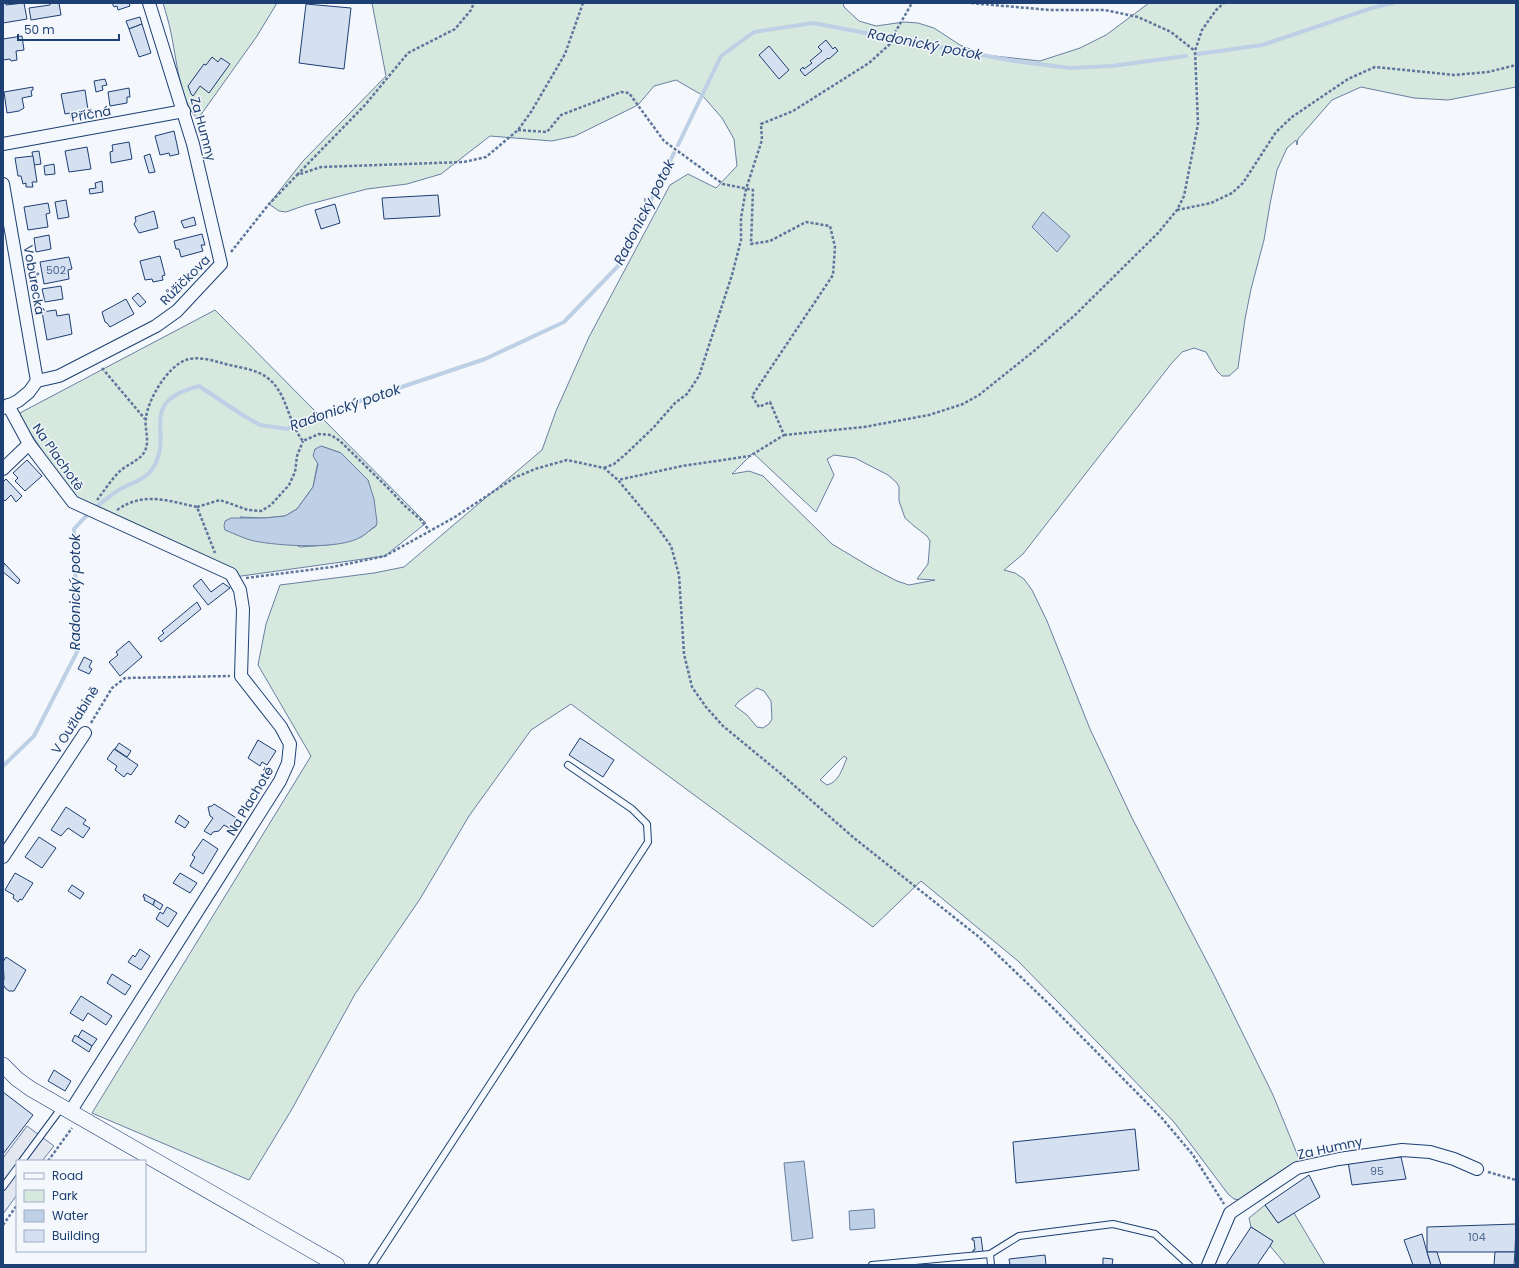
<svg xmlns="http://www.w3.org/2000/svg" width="1519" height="1268" font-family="Poppins,sans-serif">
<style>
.green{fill:#d7e8df;stroke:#687fa3;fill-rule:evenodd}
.parking{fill:#e3e8f0;stroke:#687fa3}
.water{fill:#bed0e5;stroke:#687fa3}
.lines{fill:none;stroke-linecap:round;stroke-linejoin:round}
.stream{stroke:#bed0e5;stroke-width:4}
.building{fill:#d5e0f0;stroke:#1d3f73}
.service-casing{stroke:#1d3f73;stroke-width:8}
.minor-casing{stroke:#1d3f73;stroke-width:14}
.tertiary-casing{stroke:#1d3f73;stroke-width:16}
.path{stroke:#5e769c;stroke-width:2.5;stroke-dasharray:3 2;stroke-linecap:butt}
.service{stroke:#f4f7fb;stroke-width:6}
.minor{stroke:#f4f7fb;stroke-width:12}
.tertiary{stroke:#f4f7fb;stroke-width:15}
.labels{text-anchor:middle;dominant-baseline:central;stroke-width:3;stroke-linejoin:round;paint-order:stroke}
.number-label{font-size:11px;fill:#4b6792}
.street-label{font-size:13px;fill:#1d3f73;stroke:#f4f7fb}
.water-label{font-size:14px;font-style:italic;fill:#1d3f73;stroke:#f4f7fb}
</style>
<rect width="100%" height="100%" fill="#f4f7fb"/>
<g class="green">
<path d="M163,3H277L257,36L200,116L196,117C180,101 176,56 171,33C169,23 166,13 163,3Z"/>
<path d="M372,3H843L844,7L859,21L876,26L904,22L918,23L934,28L960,45L985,55L1040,61L1080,48L1106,35L1149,3H1516V87L1448,100L1414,98L1361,87L1332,100L1298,139L1297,145L1296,140L1287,148L1277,170L1270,204L1264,240L1251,289L1245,319L1238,368L1229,376H1222L1217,371L1206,352L1194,348L1182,352L1171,364L1023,554L1004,570L1015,573L1024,579L1032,590L1047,621L1090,729L1132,818L1215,977L1273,1095L1300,1161L1260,1185L1239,1200L1234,1199L1228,1194L1174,1122L1100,1045L1018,961L921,881L873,927L571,704L531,730L469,816L420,899L355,994L292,1109L249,1180L92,1113L311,756L258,665L266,624L280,585L374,573L404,567L542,450L556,411L589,337L670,185L688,174L716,188L737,166L734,139L722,118L702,95L676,80L654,86L638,105L575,136L552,141L490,136L441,174L407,184L367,189L306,205L286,212L279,211L269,204L303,161L386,76ZM753,453L816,512L834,475L827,459L834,455L855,458L888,475L897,483L899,487V501L905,518L914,526L927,536L930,541L928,564L917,579L935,580L909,585L897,581L872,568L832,544L763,476L749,471L732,474ZM757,688L764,691L771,701L772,719L769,724L763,728L757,727L747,715L735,706L739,701ZM844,756L847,758C842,769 839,782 827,785L820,780Z"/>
<path d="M215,310L426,523L385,556L227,578L72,496L18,414ZM321,446L341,453L368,480L376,526L361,537L348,541L327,545L300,547L240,517L264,518L285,516L297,509L313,487Z"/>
<path d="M1265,1205L1278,1223L1294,1213L1325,1265H1286L1270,1246L1272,1241L1251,1227L1249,1218Z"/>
</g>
<path class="parking" d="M27,1126L54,1146L42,1161H17V1195L3,1214V1158Z"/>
<g class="water">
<path d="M1043,212L1070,236L1057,252L1032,227Z"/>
<path d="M321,446L341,453L368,480L374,499L377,522L376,526C370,529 367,534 361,537C339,550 280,546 254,541C245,539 235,534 225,530L224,526L225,521L231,518H264L285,516L297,509L313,487L318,464L313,456L315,449Z"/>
<path d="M804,1161L813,1238L792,1241L784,1163Z"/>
<path d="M874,1209L875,1228L850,1230L849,1211Z"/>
</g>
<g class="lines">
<g class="stream">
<path d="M1198,54L1262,45L1372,8L1393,3"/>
<path d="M678,145L721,56L754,32L813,23L1014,61L1070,68L1112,66L1186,56"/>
<path d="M3,766L34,736L78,650L74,529C86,515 101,502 117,491C129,483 145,481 153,468C175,432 135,403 199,386L244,416L260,425L287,429L312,417L485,359L564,322L619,265L674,153"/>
</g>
</g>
<g class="building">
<path d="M3,3H6V5L24,3L27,19L3,23Z"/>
<path d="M50,3H59L61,15L31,20L29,8L50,5Z"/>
<path d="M112,3H129L130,6L118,10L117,6L114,7Z"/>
<path d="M306,4L351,8L344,69L299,63Z"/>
<path d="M140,17L142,24L129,29L126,21Z"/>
<path d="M142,24L151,53L139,57L129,29Z"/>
<path d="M22,36L24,50L16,51L17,60L11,61L10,59L3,60V39Z"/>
<path d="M826,40L833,49L835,47L838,51L829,59L828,58L805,76L800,70L803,67L804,69L812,63L810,61L822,51L818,47Z"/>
<path d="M769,46L789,70L779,79L759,55Z"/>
<path d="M212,57L218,62L221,58L230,64L209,93L200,86L193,96L191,94L188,86L204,64L206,65Z"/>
<path d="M105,79L107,85L102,86L103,90L96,92L94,81Z"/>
<path d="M33,87V90L31,91L32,96L22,98L24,108L19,111L7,113L4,92Z"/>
<path d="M129,88L130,97H127V103L110,106L108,92Z"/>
<path d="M85,90L88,110L80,112L81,116L71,118L70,113L65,114L61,94Z"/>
<path d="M174,131L179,154L170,156L169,153L160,155L155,136Z"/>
<path d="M129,142L132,159L111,163L110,152L113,151L112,145Z"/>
<path d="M87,147L91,169L69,172L65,151Z"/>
<path d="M39,151L41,164L34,165L32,152Z"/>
<path d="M150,154L155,172L149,173L144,156Z"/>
<path d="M33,156L37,182H32L33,187H26V183L23,184L21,176H18L15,158Z"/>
<path d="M54,164L55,174L45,175L44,166Z"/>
<path d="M102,181L103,192L90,194L89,189L96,188L95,183Z"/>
<path d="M438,195L440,216L384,219L382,198Z"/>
<path d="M66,200L69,217L58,219L55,202Z"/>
<path d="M48,203L50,213L46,214L48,227L28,230L24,207Z"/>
<path d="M335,204L340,223L321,229L315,210Z"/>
<path d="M154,211L158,228L139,233L134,224L136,221L135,217Z"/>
<path d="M194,217L196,225L184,228L181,221Z"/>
<path d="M202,234L205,245H201L203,251L181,257L179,249H176L174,241Z"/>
<path d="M49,235L51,249L36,252L34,238Z"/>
<path d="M160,256L165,275L162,276L163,280L153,282L152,279L145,280L140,261Z"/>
<path d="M69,257L72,269L68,270L69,279L44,284L40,262Z"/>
<path d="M61,286L63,299L45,302L42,289Z"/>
<path d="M138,293L146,302L140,307L132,298Z"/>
<path d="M126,299L134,314L110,327L107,323L105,322L102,312Z"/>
<path d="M56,310L57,316L69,314L72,334L47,340L42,312Z"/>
<path d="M27,460L42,476L25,491L15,481L18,478L13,473Z"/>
<path d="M6,479L22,496L16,502L11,495L5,501L3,499V482Z"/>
<path d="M4,563L20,580L18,584L3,572Z"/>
<path d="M201,579L211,592L223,583L230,588L208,605L193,586Z"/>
<path d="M197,602L201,609L161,642L158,638L164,633L162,631Z"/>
<path d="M129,641L142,657L120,676L109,662L118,655L116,652Z"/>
<path d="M84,657L92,661L89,667L92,669L89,674L78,669Z"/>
<path d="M580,738L614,760L603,777L569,755Z"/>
<path d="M258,740L276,751L267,765L262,762L260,766L248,758Z"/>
<path d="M119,743L131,751L127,757L115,749Z"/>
<path d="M114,749L138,765L131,775L127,773L124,777L115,770L117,766L107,759Z"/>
<path d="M214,804L238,819L231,829L224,825L219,831L213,832L211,835L204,831L213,818L210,816L208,807L212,806Z"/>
<path d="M66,807L86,820L83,824L90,828L83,838L68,828L61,836L51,830Z"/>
<path d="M179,815L189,822L185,828L175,822Z"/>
<path d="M39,837L56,848L42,868L25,857Z"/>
<path d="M203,839L218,849L203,874L190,866L195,857L192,855Z"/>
<path d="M15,873L33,883L22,900L20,899L18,902L13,898L14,895L5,890Z"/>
<path d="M180,873L197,883L190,893L173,883Z"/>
<path d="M72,885L84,893L80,899L68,891Z"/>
<path d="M144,894L155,900L153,905L144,900L145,898L143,897Z"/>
<path d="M155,900L163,905L160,910L153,905Z"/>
<path d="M167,907L177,913L168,927L156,919L160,912L163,914Z"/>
<path d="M140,949L150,956L141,970L128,962L133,955L135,957Z"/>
<path d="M6,957L26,970L14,991H9L5,988L3,984L4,978L3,962Z"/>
<path d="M112,974L131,986L125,995L107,983Z"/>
<path d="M81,996L112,1016L106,1025L88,1013L83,1021L70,1013Z"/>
<path d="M82,1030L97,1039L92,1046L78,1037Z"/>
<path d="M75,1035L92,1046L89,1052L72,1041Z"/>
<path d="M54,1070L71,1081L65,1091L48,1081Z"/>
<path d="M3,1092L33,1115L3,1154Z"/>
<path d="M1135,1129L1139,1170L1016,1183L1013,1142Z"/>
<path d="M1401,1157L1406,1179L1352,1185L1348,1162Z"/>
<path d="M1309,1175L1320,1197L1278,1223L1265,1205Z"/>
<path d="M1516,1224L1515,1252H1427V1227Z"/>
<path d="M1251,1227L1273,1241L1270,1246L1257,1265H1226Z"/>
<path d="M1422,1234L1427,1252L1431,1265H1413L1404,1240Z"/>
<path d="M981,1237L983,1252L973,1253V1250H975L974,1240H972V1238Z"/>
<path d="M1427,1252H1437L1441,1265H1431Z"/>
<path d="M1495,1252H1515L1514,1265H1494Z"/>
<path d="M1045,1255L1046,1265H1010L1009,1259Z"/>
<path d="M1103,1258L1113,1259L1112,1265H1103Z"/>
</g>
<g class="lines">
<g class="service-casing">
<g id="service">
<path d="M22,1161L62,1107"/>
<path d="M3,1187L17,1168"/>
<path d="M990,1254L1019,1236L1113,1224L1155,1234L1189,1265"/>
<path d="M372,1265L648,842L647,824L632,809L568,765"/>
<path d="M872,1265L990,1254L991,1265"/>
</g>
</g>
<g class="minor-casing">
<g id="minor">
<path d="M3,144L184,111"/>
<path d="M3,184L37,381"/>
<path d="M8,405L29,444L73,502L231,574L240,590L243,609L241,676L281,727L290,744L288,763L280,781L70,1112"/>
<path d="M3,408L18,401L29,392L37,381L59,376L156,326L177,311L221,264L193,144L149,3"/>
<path d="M3,469L29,444"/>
<path d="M3,857L85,733"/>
<path d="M1208,1265L1230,1213L1297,1168L1339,1159L1402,1150L1430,1152L1454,1159L1477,1169"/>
</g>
</g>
<g class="tertiary-casing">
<path id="tertiary" d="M3,1065L17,1079L31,1089L337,1265"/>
</g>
<g class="path">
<path d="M971,3L1050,10H1105L1138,17L1171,32L1195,51"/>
<path d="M518,130L547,132L561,115L621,92L629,93L664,141L723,184L753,190L751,244L770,241L806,222L830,226L835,247L833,275L752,396L759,407L770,402L784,435L750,456L682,466L618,480"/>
<path d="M297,175L365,105L408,53L455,29L471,10L474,3"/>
<path d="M1177,210L1211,203L1232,193L1243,183L1276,132L1292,117L1348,79L1375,67L1454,75L1488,72L1516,65"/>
<path d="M231,252L269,204L297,175L321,167L464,162L486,157L518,130L531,112L565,54L583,3"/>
<path d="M102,368L145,419"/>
<path d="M784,435L864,427L929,415L963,404L979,395L1034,351L1075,315L1158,233L1177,210L1184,196L1198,124L1195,51L1202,30L1216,10L1224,3"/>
<path d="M604,468L614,464L627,453L654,427L675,403L687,394L699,376L732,275L741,240V218L746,189L762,140L761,124L793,111L869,63L890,44L893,36L912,3"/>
<path d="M97,500C104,491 111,480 119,472C127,464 140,461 145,451C150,440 144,428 146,418C148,399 168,366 186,360C197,356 211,360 222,363C238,368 257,368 270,380C288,396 288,423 303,441L319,434L331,435L340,441L389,489L405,506L420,519L429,530"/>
<path d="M197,507L220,500L248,510L261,511L271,505L289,485L295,472L297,456L303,441"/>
<path d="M117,510C144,491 168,501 197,507L215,553"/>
<path d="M246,578L332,567L385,556L455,517L514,478L535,469L567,460L604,468L618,480L658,528L671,546L679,575L684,654L692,687L706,707L723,726L780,773L854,838L979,937L1049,1004L1161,1117L1193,1155L1224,1204"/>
<path d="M91,723L112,688L125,678L230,676"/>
<path d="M48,1161L72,1128"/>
<path d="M1488,1172L1516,1180"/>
<path d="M3,1225L17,1205"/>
</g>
<use href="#service" class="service"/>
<use href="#minor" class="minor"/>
<use href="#tertiary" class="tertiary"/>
</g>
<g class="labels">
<g class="number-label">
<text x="56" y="270">502</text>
<text x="1377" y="1171">95</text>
<text x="1477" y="1237">104</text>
</g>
<g class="street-label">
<text transform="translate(91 114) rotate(-10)">Příčná</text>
<text transform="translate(203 129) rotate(75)">Za Humny</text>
<text transform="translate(34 280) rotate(80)">Vobůrecká</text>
<text transform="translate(185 280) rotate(-45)">Růžičkova</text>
<text transform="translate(58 457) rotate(55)">Na Plachotě</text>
<text transform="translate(75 720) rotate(-58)">V Oužlabině</text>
<text transform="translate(250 801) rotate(-59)">Na Plachotě</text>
<text transform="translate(1330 1148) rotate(-12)">Za Humny</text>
</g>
<g class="water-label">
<text transform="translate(925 44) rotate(11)">Radonický potok</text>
<text transform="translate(644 212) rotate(-63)">Radonický potok</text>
<text transform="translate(345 407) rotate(-19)">Radonický potok</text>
<text transform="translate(75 592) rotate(-90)">Radonický potok</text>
</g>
</g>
<rect width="1519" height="1268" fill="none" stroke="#1d3f73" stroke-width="8"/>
<rect x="16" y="1160" width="130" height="92" fill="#f4f7fb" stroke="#9eadc5"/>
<rect x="24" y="1173" width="20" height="6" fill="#f4f7fb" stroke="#9eadc5"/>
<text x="52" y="1180" font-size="12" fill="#1d3f73">Road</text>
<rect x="24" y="1190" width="20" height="12" fill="#d7e8df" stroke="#9eadc5"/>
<text x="52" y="1200" font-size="12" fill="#1d3f73">Park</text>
<rect x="24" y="1210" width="20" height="12" fill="#bed0e5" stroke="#9eadc5"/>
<text x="52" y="1220" font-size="12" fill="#1d3f73">Water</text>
<rect x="24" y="1230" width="20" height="12" fill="#d5e0f0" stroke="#9eadc5"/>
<text x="52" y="1240" font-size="12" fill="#1d3f73">Building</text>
<path d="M18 34v6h101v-6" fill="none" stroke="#1d3f73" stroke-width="2"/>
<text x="24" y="34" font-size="12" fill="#1d3f73" stroke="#f4f7fb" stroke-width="3" paint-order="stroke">50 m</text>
</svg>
